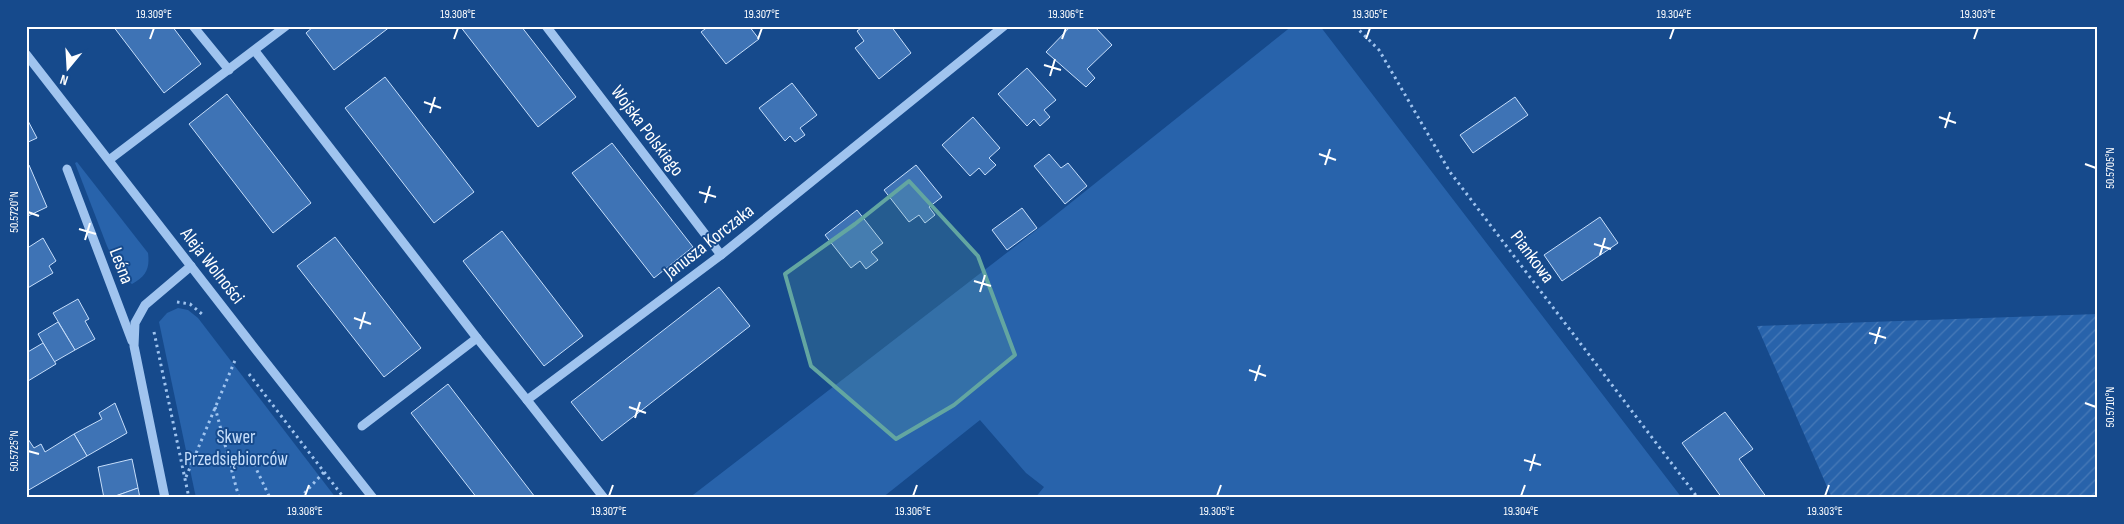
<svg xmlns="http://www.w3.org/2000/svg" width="2124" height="524" font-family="'Sofia Sans Condensed',sans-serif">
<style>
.green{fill:#2863ab}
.garden{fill:url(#garden-furrows)}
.building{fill:#3e73b5;stroke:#c6defb}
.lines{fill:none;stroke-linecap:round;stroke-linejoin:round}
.path{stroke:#a0c4ef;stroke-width:3;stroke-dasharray:2.5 4;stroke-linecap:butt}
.minor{stroke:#a0c4ef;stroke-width:9}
.marked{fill:#63a6a1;fill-opacity:0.2;stroke:#63a6a1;stroke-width:4;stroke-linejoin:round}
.ticks{fill:none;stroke:#fff;stroke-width:2}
.labels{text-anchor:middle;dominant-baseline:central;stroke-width:4;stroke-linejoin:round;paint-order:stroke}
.street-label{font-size:19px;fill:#fff;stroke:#164a8c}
.park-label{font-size:19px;fill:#c6defb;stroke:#164a8c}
.neatline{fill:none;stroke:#fff;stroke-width:2}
.ticks-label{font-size:12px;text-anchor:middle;fill:#fff}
</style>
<defs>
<pattern id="garden-furrows" width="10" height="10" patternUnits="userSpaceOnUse" patternTransform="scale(1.25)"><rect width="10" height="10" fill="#2863ab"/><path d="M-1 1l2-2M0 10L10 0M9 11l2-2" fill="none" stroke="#487ab8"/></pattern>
</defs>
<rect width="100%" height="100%" fill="#164a8c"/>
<g class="green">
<path d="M1292,26H1320L1682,498H1035L1044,487L1026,473L980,420L882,498H689L1048,221Z"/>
<path d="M77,162L148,253C150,269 146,276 132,284L122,277L107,246L75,163Z"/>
<path d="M178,308L188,310L198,318L336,498H196L159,322L167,313Z"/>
</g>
<path class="garden" d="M2098,314V498H1832L1757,326Z"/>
<g class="building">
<path d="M113,26H172L201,64L164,93Z"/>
<path d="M314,26H391L334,70L306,33Z"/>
<path d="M460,26H521L576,97L538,127Z"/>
<path d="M709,26H749L759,39L726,64L701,32Z"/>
<path d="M864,26H891L911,53L879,79L855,48L864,41L857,31Z"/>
<path d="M1071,26H1094L1112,45L1087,69L1095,78L1086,87L1046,52Z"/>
<path d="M1027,68L1056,100L1044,110L1050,117L1040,126L1034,119L1027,126L998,94Z"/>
<path d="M385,77L474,192L434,223L345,108Z"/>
<path d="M792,83L817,115L800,128L805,135L795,142L790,136L785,141L759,108Z"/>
<path d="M227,94L311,203L273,233L189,124Z"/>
<path d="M1515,97L1528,115L1473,153L1460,135Z"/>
<path d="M26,117L37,138L26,143Z"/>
<path d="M973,117L1000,148L989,158L996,165L985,175L979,168L970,176L942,145Z"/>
<path d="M612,143L693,247L654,278L572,173Z"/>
<path d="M1049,154L1061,168L1068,163L1087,186L1065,204L1034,166Z"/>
<path d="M29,165L47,207L26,217V167Z"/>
<path d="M916,165L942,197L929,207L935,215L925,223L919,215L909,222L884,190Z"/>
<path d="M1022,208L1037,228L1007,250L992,230Z"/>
<path d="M857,210L883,243L871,252L878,260L866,269L860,261L851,268L825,235Z"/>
<path d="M1600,217L1618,243L1562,281L1544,255Z"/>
<path d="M502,231L583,336L544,366L463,261Z"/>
<path d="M335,237L421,348L384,377L297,266Z"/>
<path d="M43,238L56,261L49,266L53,273L26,289V243L29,247Z"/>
<path d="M719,287L750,326L602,441L571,402Z"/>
<path d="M78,299L89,319L85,321L95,339L75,350L53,313Z"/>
<path d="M58,322L75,350L54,362L38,334Z"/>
<path d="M43,343L56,364L28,381L26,378V353Z"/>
<path d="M448,384L535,497L534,498H477L411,413Z"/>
<path d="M115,403L127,433L87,456L74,434L102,419L99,413Z"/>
<path d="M1725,412L1753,449L1739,459L1767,498H1722L1682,443Z"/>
<path d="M74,434L87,456L27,491L26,436L34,448L41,444L45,452Z"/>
<path d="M132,459L138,488L110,498H104L98,467Z"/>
<path d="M138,488L140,498H110Z"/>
</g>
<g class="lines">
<g class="path">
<path d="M1355,26L1379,50L1450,172L1698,498"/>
<path d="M177,302L190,304L202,314"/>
<path d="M154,332L189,498"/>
<path d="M249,374L344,498"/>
<path d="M215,407L239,498"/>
<path d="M230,466L253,462L270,498"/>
<path d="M186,477L236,358"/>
<path d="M300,498L324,472"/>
</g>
<g class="minor">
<path d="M193,26L229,70"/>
<path d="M546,26L721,255"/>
<path d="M255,51L477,338L527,400"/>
<path d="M26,54L260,355L373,498"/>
<path d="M109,160L286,26"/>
<path d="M67,169L132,341"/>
<path d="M362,426L477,338"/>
<path d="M165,498L134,346L135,323L145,305L191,266"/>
<path d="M604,498L527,400L721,255L1004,26"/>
</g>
</g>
<path class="marked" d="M909,181L978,256L1015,355L954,405L896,439L811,366L785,274L855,224Z"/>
<path class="ticks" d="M150,39L154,28M454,39L458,28M758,39L762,28M1062,39L1066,28M1366,39L1370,28M1670,39L1674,28M1974,39L1978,28M1044,65L1061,70M1050,76L1055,59M424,102L441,108M430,113L435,97M1939,117L1956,123M1945,128L1950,112M1319,154L1336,160M2085,164L2096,168M1325,165L1330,149M699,192L716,197M705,203L710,186M28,212L39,216M79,229L96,234M85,240L90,223M1594,244L1611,249M1600,255L1605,238M974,281L991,286M980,292L985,275M354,318L371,324M360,329L365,312M1869,333L1886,338M1875,344L1880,327M1249,370L1266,376M1255,381L1260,365M2085,403L2096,407M629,407L646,413M635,418L640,402M28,451L39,454M1524,460L1541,465M1530,471L1535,454M305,496L309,485M609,496L613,485M913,496L917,485M1217,496L1221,485M1521,496L1525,485M1825,496L1829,485"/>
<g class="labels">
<g class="street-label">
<text transform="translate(647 131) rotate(53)">Wojska Polskiego</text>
<text transform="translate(709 242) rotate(-38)">Janusza Korczaka</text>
<text transform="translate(1532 257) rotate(53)">Piankowa</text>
<text transform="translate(121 266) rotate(69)">Leśna</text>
<text transform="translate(212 266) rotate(52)">Aleja Wolności</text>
</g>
<g class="park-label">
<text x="236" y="437">Skwer<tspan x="236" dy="22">Przedsiębiorców</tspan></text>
</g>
</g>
<rect width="2124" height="524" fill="none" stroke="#164a8c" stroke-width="55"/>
<g transform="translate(68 68) rotate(198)" stroke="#164a8c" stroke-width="4" paint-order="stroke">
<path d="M0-4L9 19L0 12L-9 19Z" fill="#ffffff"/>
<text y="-8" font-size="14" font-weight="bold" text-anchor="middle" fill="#ffffff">N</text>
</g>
<rect x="28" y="28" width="2068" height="468" class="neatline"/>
<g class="ticks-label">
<text x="154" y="18">19.309°E</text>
<text x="458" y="18">19.308°E</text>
<text x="762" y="18">19.307°E</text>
<text x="1066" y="18">19.306°E</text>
<text x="1370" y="18">19.305°E</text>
<text x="1674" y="18">19.304°E</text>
<text x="1978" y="18">19.303°E</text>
<text transform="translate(2110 168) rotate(-90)" y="4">50.5705°N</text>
<text transform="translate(14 212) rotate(-90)" y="4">50.5720°N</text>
<text transform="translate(2110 407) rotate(-90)" y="4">50.5710°N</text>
<text transform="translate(14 451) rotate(-90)" y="4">50.5725°N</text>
<text x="305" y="515">19.308°E</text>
<text x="609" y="515">19.307°E</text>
<text x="913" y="515">19.306°E</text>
<text x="1217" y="515">19.305°E</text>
<text x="1521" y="515">19.304°E</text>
<text x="1825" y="515">19.303°E</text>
</g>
</svg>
